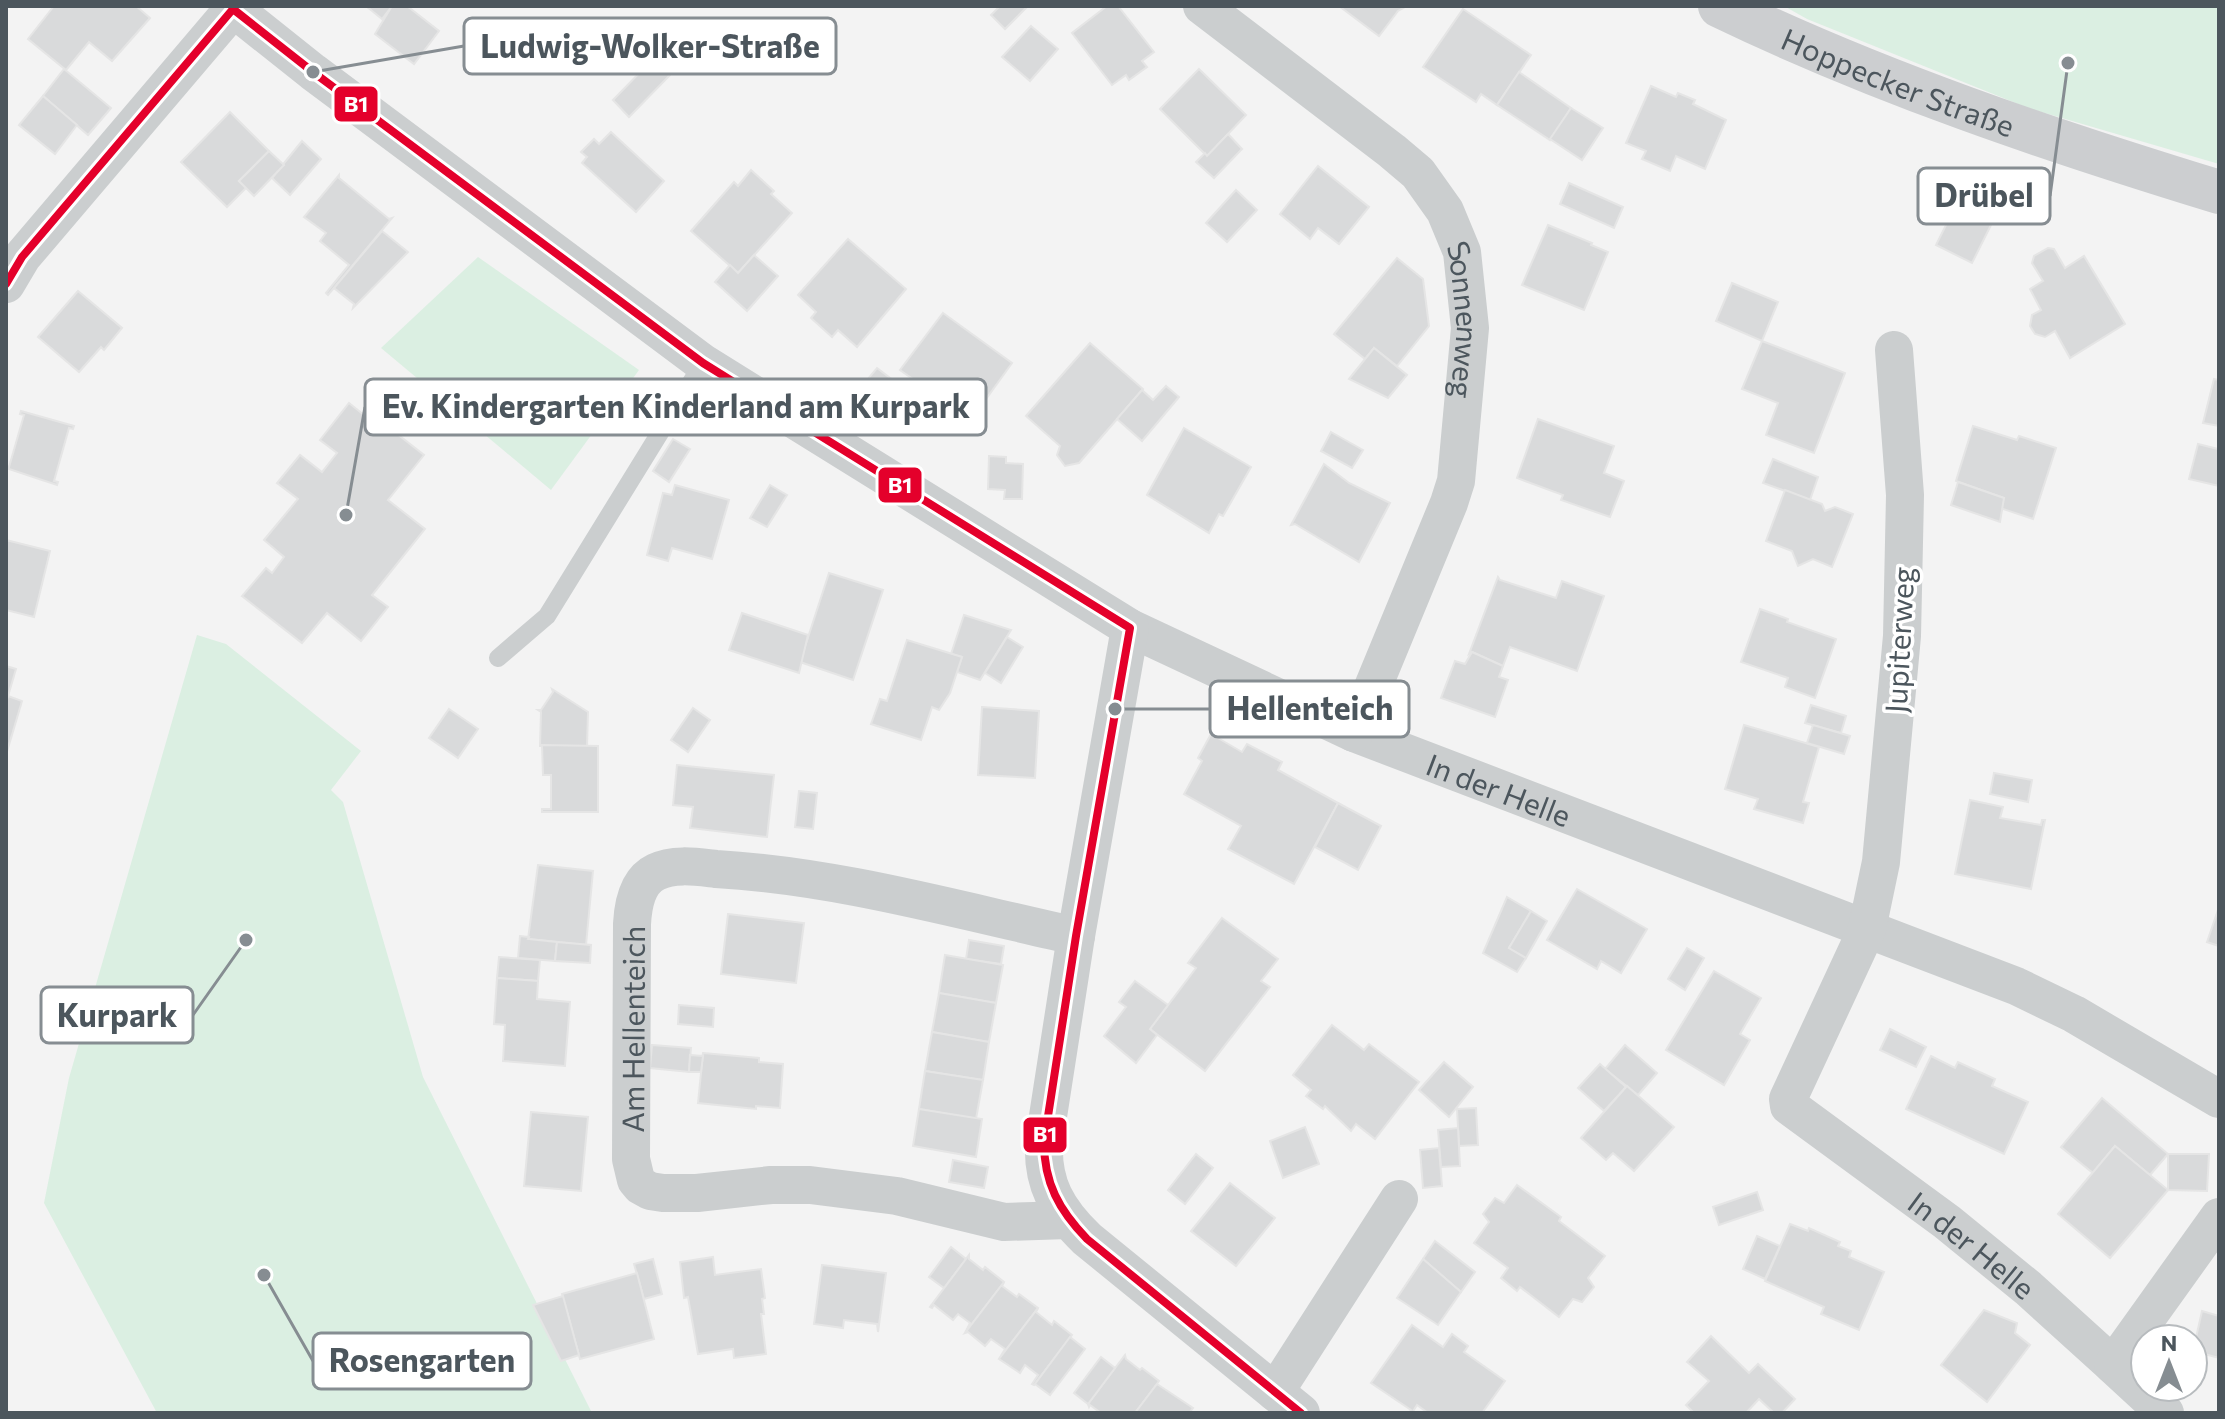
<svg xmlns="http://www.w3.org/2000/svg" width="2225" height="1419" font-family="Commissioner,sans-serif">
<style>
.green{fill:#dbefe2}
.building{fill:#d9dadb;stroke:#e5e5e5;stroke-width:2}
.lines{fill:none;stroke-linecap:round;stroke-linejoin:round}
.lane{stroke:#cbcecf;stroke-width:18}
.street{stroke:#cbcecf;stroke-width:38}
.secondary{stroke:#ccced0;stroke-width:44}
.bus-1-casing{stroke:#fff;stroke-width:14}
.bus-1{stroke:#e4002b;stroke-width:8}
.labels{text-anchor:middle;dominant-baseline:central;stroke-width:7;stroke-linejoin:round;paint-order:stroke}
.street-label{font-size:30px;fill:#4c565d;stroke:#fff}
.leader{fill:none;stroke:#868d92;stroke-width:3}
.callout-dot{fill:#868d92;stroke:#fff;stroke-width:3}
.callout{fill:#fff;stroke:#868d92;stroke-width:3}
.callout-label{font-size:32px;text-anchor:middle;font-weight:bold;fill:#4c565d}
.line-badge{stroke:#fff;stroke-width:3}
.badge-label{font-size:22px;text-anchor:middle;font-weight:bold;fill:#fff}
</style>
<rect width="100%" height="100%" fill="#f3f3f3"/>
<g class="green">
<path d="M1784,6H2219V164L2028,108L1807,19Z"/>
<path d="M478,257L639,370L551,490L381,348Z"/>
<path d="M197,635L226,644L361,751L331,790L343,802L423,1077L592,1413H157L44,1203L69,1078Z"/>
</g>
<g class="building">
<path d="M54,6H136L150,18L112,61L89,42L66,70L28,39Z"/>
<path d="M366,6H392L382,19Z"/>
<path d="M392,6H407L439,31L414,64L375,34Z"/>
<path d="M1000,6H1028L1005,29L991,15Z"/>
<path d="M1107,6H1118L1154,52L1142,61L1147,67L1129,80L1126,75L1112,85L1072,33Z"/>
<path d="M1339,6H1407L1398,11L1379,36Z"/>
<path d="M1463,9L1531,55L1497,105L1481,94L1476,102L1423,67Z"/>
<path d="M1031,26L1058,49L1030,81L1002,57Z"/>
<path d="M653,59L670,75L629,117L613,100Z"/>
<path d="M64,69L111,108L88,135L43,96Z"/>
<path d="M1199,69L1246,115L1207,156L1160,109Z"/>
<path d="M1519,72L1571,108L1550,140L1497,105Z"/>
<path d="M1651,86L1676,97L1678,93L1695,100L1693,104L1726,120L1705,169L1676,156L1670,171L1642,159L1646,151L1626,143Z"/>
<path d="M43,96L77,125L55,154L19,125Z"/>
<path d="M1571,108L1603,128L1582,160L1550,139Z"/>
<path d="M230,112L269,151L239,181L246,188L227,207L181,162Z"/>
<path d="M611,132L664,181L636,212L582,163L587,157L581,152L594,139L599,144Z"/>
<path d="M1228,134L1242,149L1214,178L1196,162L1205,153L1207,156Z"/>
<path d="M302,141L321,159L290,195L272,178Z"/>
<path d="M269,151L284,165L254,196L239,181Z"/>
<path d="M1318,166L1369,207L1339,244L1318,228L1310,239L1280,214Z"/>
<path d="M751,170L774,191L771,194L792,213L738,273L691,231L734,182L738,186Z"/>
<path d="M339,175V178L389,219L392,218L328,295L326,293L349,265L320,241L326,233L304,217Z"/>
<path d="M1569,183L1623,207L1614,228L1560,204Z"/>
<path d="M1236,190L1257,210L1227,242L1206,223Z"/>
<path d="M1959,199L1995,217L1972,263L1936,245Z"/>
<path d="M1548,225L1592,243L1591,245L1608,252L1584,310L1522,285Z"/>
<path d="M382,231L408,252L353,308L354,304L334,288Z"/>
<path d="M848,239L906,289L857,347L838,330L832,337L811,318L816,312L798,295Z"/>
<path d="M2048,248L2054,249L2065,268L2084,256L2125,324L2070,358L2055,331L2045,337L2035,334L2030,326L2032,315L2041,310L2030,289L2043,281L2032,263L2034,256Z"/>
<path d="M754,255L778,276L747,311L715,282L730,265L738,273Z"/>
<path d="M1397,258L1423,279L1429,326L1397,366L1374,348L1365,359L1334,334Z"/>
<path d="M1732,283L1778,302L1762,341L1716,321Z"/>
<path d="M78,291L122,328L104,350L101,347L79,372L38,337Z"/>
<path d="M943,313L1012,363L973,417L930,386L927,389L900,370Z"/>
<path d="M1762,341L1845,373L1814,453L1766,435L1778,403L1742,389Z"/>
<path d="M1090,343L1143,389L1079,463L1065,466L1057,455L1060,446L1026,416Z"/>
<path d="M1374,348L1407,375L1388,398L1349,379Z"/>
<path d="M877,368L894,381L873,407L856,393Z"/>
<path d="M2214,379L2219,380V426L2203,423Z"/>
<path d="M1166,386L1179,397L1142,441L1117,419L1142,390L1153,400Z"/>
<path d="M349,403L384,431L387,426L424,455L388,500L425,529L372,595L388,607L361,641L327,613L302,643L242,596L266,568L272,573L284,557L264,540L298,499L277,483L300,455L322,472L337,453L320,440Z"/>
<path d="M21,411L74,426L73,429L69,428L54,481L58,482L57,485L6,468V466L9,467L24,415L20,414Z"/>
<path d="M1538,419L1614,446L1604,473L1624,481L1610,517L1561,500L1563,495L1517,478Z"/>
<path d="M1973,426L2017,440L2019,436L2056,448L2033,519L2000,508L2004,498L1956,481Z"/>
<path d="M1184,428L1251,467L1223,516L1219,514L1209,533L1147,495Z"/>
<path d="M1331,432L1363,450L1352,468L1321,451Z"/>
<path d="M673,439L690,449L669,482L653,471Z"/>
<path d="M2198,444L2218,449L2219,444V486L2189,479Z"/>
<path d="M989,456L1006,457V463L1023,464L1022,499H1004L1005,490L988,489Z"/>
<path d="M1773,459L1818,477L1810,500L1763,483Z"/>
<path d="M1324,464L1349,483L1390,503L1359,562L1295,524L1291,525Z"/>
<path d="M1958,482L2004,498L2000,522L1951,505Z"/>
<path d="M675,485L729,500L712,559L672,548L668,561L647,555L663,493L672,495Z"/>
<path d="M770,485L787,495L767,527L750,518Z"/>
<path d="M1785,490L1822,504L1825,511L1835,507L1853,514L1832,567L1813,559L1798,566L1792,551L1766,541Z"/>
<path d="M6,540L50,551L34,617L6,610Z"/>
<path d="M829,573L883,590L853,680L800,662Z"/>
<path d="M1498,577L1500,580L1556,598L1562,581L1604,596L1577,671L1510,647L1503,666L1472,652L1469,654Z"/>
<path d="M1760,609L1788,619L1787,622L1836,639L1815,698L1785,687L1788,678L1741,662Z"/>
<path d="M742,613L808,635L799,673L729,650Z"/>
<path d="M964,615L1011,630L980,680L957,672L962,657L951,654Z"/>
<path d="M1007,637L1023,647L1001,683L985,673Z"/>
<path d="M907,640L962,657L950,693L939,710L932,707L921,740L871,724L880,699L887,701Z"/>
<path d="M1472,652L1503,666L1499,677L1508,680L1495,717L1441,698L1455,661L1465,664Z"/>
<path d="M6,666L16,669L6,703Z"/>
<path d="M552,689L588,712L587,746H540L541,712L538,710H541L553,692Z"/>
<path d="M8,696L22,701L6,755V703Z"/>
<path d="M1811,705L1846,716L1841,733L1805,723Z"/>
<path d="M982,707L1039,711L1035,778L978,775Z"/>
<path d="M693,708L710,720L688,752L671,740Z"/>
<path d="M449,709L478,729L458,758L429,738Z"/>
<path d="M1744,725L1819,747L1803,802L1809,803L1803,823L1754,809L1758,799L1725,789Z"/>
<path d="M1813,725L1850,736L1844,754L1807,743Z"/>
<path d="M1211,734L1242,752L1247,744L1282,762L1278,770L1338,803L1294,884L1228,849L1241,826L1184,794L1202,761L1198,758Z"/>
<path d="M542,745L598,746V812H542V809H551V775H543Z"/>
<path d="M677,765L774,775L767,837L690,828L693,807L673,805Z"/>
<path d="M1994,773L2032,780L2028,802L1990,794Z"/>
<path d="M799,791L817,793L813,829L795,827Z"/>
<path d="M1970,800L2003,807L2000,818L2041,825L2042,820H2045L2031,889L1955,874Z"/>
<path d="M1338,803L1381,826L1358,870L1315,847Z"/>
<path d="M538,865L593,871L586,945L528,939Z"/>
<path d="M1577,889L1647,929L1621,973L1601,961L1597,969L1547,940Z"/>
<path d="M1507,897L1531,911L1509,948L1526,958L1517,972L1483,953Z"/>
<path d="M2219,907V946L2207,942Z"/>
<path d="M1531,911L1547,921L1526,958L1509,948Z"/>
<path d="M728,914L804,923L796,983L721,974Z"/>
<path d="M1222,918L1278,959L1261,981L1270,987L1205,1071L1150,1029L1196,968L1188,963Z"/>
<path d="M520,936L529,937L528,939L557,942L555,961L518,958Z"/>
<path d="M969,940L1004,946L1001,964L966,959Z"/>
<path d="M557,942L591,945L590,963L555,961Z"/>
<path d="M1687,948L1704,958L1685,990L1668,979Z"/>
<path d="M945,955L1003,965L996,1003L939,993Z"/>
<path d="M499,957L540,960L538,981L497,978Z"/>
<path d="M1714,971L1761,998L1740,1034L1750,1040L1724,1085L1666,1050Z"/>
<path d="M497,978L538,981L537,999L570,1002L565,1066L503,1061L505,1025L494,1024Z"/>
<path d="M1135,981L1168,1005L1150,1029L1157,1035L1136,1063L1104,1036L1126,1007L1119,1002Z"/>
<path d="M939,993L996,1003L989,1042L932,1032Z"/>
<path d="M679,1005L714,1008L713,1027L678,1024Z"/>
<path d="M1332,1025L1364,1050L1369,1044L1419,1082L1375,1139L1356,1124L1351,1131L1325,1106L1323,1109L1306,1096L1311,1090L1293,1075Z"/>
<path d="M1890,1029L1926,1047L1916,1067L1880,1050Z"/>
<path d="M932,1032L989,1042L983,1080L925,1071Z"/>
<path d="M652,1045L691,1048L689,1072L650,1068Z"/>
<path d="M1625,1045L1657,1073L1638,1095L1605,1069Z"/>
<path d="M703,1053L759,1058V1062L783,1064L780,1108L756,1106V1109L698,1103Z"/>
<path d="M690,1055L703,1056L701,1072H689Z"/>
<path d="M1931,1056L1955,1068L1958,1062L1995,1079L1992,1086L2028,1102L2004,1154L1906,1109Z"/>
<path d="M1444,1062L1473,1087L1449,1117L1419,1090Z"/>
<path d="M1600,1064L1626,1087L1604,1111L1578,1088Z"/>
<path d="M925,1071L983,1080L976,1119L919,1109Z"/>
<path d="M1627,1086L1674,1127L1634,1171L1613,1153L1606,1160L1581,1138Z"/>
<path d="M2102,1098L2168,1154L2150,1175L2115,1146L2093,1173L2061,1147Z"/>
<path d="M1476,1108L1478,1145L1459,1146L1457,1109Z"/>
<path d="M919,1109L982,1119L976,1157L913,1146Z"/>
<path d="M531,1112L588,1117L581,1191L524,1186Z"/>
<path d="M1305,1127L1319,1164L1283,1178L1270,1141Z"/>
<path d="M1458,1128L1460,1166L1441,1167L1438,1130Z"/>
<path d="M2115,1146L2168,1190L2110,1258L2058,1214Z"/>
<path d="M1439,1148L1442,1186L1423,1188L1420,1150Z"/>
<path d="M1196,1154L1213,1168L1185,1204L1168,1190Z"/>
<path d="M2168,1154H2209L2207,1191L2168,1190Z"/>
<path d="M953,1160L988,1167L984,1188L949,1182Z"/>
<path d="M1230,1183L1275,1218L1236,1266L1191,1231Z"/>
<path d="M1517,1185L1561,1217L1559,1221L1605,1256L1588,1278L1594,1287L1582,1302L1573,1299L1559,1317L1520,1287L1517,1291L1501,1278L1508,1268L1474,1243L1489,1222L1483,1214L1495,1198L1504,1203Z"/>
<path d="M1757,1192L1763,1210L1719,1225L1713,1207Z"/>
<path d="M1790,1224L1808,1231L1809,1228L1840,1242L1838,1246L1851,1251L1849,1257L1884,1272L1859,1330L1821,1314L1824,1307L1765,1281Z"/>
<path d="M1757,1236L1780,1246L1765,1279L1743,1269Z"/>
<path d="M1435,1241L1475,1272L1461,1292L1423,1259Z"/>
<path d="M951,1247L966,1259L944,1288L929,1277Z"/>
<path d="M969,1255V1259L983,1270L985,1267L1004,1282L965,1333L970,1323L958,1314L953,1320L934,1305L932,1308L930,1307Z"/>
<path d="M713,1257L715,1275L761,1269L765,1298L762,1299L764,1314H761L766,1354L734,1358L733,1349L698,1354L688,1297L684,1298L680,1262Z"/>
<path d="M653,1259L662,1294L644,1299L634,1264Z"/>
<path d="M1423,1259L1461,1292L1438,1325L1397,1298Z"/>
<path d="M822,1265L886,1273L878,1332L877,1324L844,1320L843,1328L814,1324Z"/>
<path d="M637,1273L654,1339L580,1359L562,1294Z"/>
<path d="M1004,1282L1002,1286L1017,1297L1019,1294L1038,1308L999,1359L1005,1349L991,1339L985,1346L968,1332L965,1333Z"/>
<path d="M563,1296L579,1355L561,1361L533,1305Z"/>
<path d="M1038,1308L1036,1312L1052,1325L1054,1321L1072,1335L1034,1385L1032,1384L1038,1375L1025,1365L1020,1373L999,1359Z"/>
<path d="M1984,1310L2017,1323L2015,1333L2030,1345L1987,1402L1941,1365Z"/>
<path d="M2202,1311L2219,1316V1358L2193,1351Z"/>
<path d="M1412,1325L1443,1347L1452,1334L1468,1346L1464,1352L1505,1381L1482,1413H1428L1417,1405L1412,1413H1409L1411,1410L1371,1383Z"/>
<path d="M1711,1336L1749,1373L1758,1364L1795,1399L1782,1413H1774L1759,1399L1746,1413H1694L1686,1405L1709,1381L1687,1362Z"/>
<path d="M1070,1337L1085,1349L1050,1395L1035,1384Z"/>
<path d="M1125,1355L1126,1359L1140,1370L1142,1368L1159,1381L1135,1413H1101L1090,1405L1089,1407L1088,1404Z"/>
<path d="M1101,1357L1115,1368L1088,1404L1074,1393Z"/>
<path d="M1157,1384L1193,1408L1189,1413H1135Z"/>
</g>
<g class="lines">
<path class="lane" d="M498,658L547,616L703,363"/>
<g class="street">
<path id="s1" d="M230,6L313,72L703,363L1130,628L1354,733L2016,986L2074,1014L2219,1099"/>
<path id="s2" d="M1202,6L1392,151L1418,173L1445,211L1462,252L1470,328L1456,481L1449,503L1354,733"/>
<path d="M6,284L22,257L233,9"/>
<path id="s3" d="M1894,350L1905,495L1902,636L1881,862L1867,929L1788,1099L1789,1106L1947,1222L2028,1288L2113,1365"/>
<path d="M1130,628L1076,936L1044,1142C1042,1184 1057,1210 1087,1239L1301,1413"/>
<path id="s4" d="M1068,1220L1004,1222L897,1196L810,1185H771L697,1193H663L650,1191L641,1186L636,1180L631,1159L632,924C633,905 637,881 656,872C674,863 698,867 716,869C838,876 957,910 1076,936"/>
<path d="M1275,1392L1399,1199"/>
<path d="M2165,1413L2113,1365L2219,1217"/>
</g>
<path class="secondary" id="s5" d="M1720,6C1880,83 2049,140 2219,192"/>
<g class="bus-1-casing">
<path id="bus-1" d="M6,284L22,257L233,9L313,72L703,363L1130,628L1076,936L1044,1142C1044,1183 1059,1210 1087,1239L1301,1413"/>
</g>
<use href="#bus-1" class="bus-1"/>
</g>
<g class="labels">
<g class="street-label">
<text stroke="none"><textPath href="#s5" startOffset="194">Hoppecker Straße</textPath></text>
<text stroke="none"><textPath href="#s2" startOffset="432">Sonnenweg</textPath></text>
<text transform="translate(1898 640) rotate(-87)">Jupiterweg</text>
<text stroke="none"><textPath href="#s1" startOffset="1498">In der Helle</textPath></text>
<text stroke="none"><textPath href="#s4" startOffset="592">Am Hellenteich</textPath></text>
<text stroke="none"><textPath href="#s3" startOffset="1006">In der Helle</textPath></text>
</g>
</g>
<path class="leader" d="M313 72L464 46M2068 63L2050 196M346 515L365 407M1115 709L1210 709M246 940L193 1015M264 1275L313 1361"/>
<g class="callout-dot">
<circle cx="313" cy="72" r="8"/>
<circle cx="2068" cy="63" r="8"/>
<circle cx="346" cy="515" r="8"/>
<circle cx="1115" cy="709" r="8"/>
<circle cx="246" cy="940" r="8"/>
<circle cx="264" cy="1275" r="8"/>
</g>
<g class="callout">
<rect x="464" y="18" width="372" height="56" rx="8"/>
<rect x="1918" y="168" width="132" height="56" rx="8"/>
<rect x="365" y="379" width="621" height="56" rx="8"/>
<rect x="1210" y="681" width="199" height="56" rx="8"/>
<rect x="41" y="987" width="152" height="56" rx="8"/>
<rect x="313" y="1333" width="218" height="56" rx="8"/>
</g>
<g class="callout-label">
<text x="650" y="58">Ludwig-Wolker-Straße</text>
<text x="1984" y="207">Drübel</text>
<text x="676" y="418">Ev. Kindergarten Kinderland am Kurpark</text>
<text x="1310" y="720">Hellenteich</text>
<text x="117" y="1027">Kurpark</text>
<text x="422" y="1372">Rosengarten</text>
</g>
<g class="line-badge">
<rect x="333" y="85" width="46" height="38" rx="8" fill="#e4002b"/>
<rect x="877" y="466" width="46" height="38" rx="8" fill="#e4002b"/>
<rect x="1022" y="1116" width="46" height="38" rx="8" fill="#e4002b"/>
</g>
<g class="badge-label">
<text x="356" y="112">B1</text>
<text x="900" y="493">B1</text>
<text x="1045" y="1142">B1</text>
</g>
<rect width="2225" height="1419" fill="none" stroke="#4c565d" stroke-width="16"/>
<g transform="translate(2169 1363)"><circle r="38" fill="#ffffff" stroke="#b7bbbe" stroke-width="2"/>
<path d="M0-6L14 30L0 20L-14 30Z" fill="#868d92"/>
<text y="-12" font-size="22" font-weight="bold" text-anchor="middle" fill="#4c565d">N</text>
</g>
</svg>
